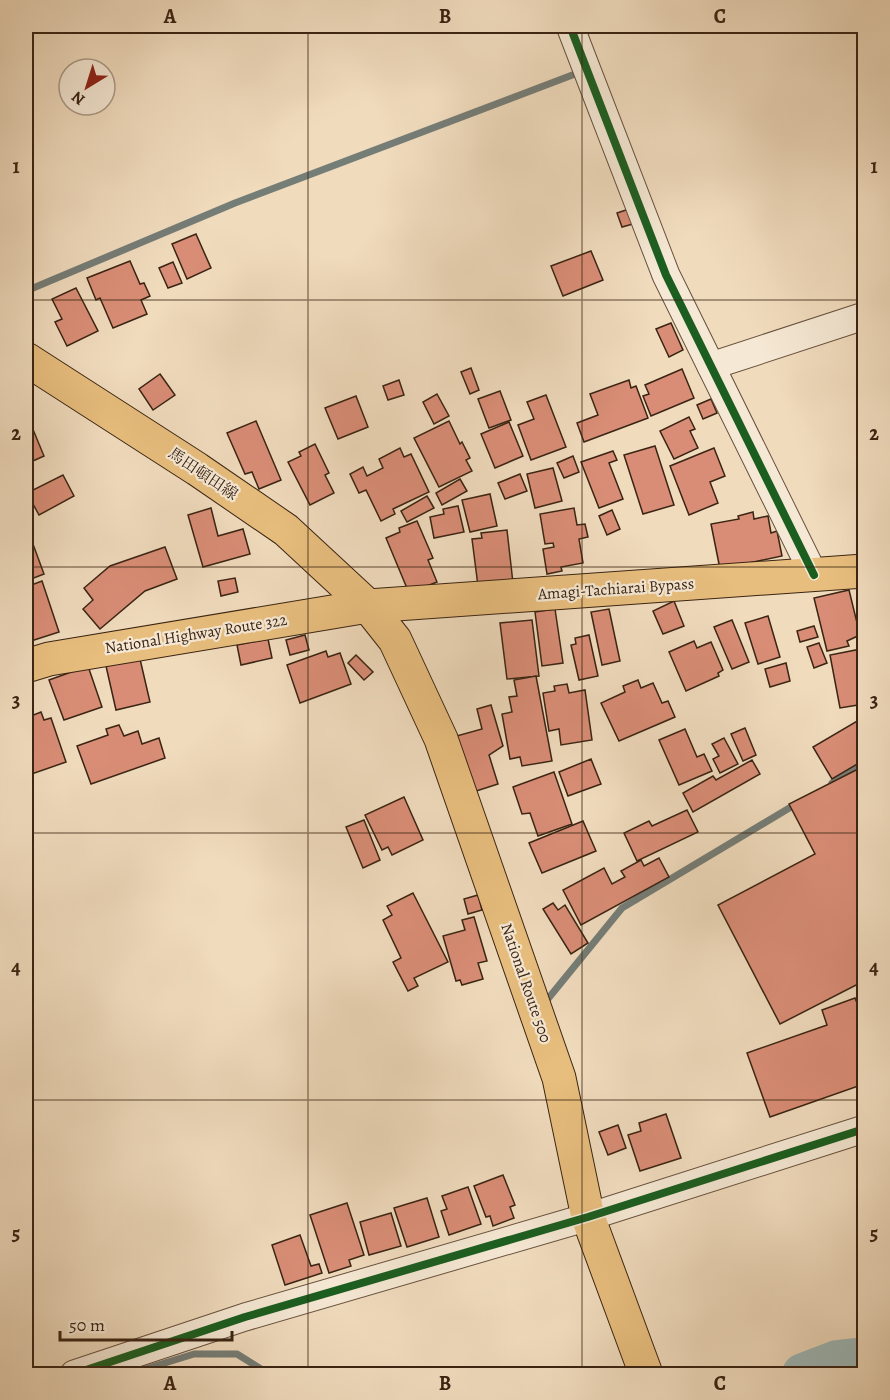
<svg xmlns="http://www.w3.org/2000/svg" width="890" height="1400" font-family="Alegreya,'Noto Serif JP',serif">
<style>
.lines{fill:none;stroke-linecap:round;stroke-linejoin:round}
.stream{stroke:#757d77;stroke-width:7}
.river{stroke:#9db9b9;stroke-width:42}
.building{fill:#d98d76;stroke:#3a2413;stroke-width:1.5}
.minor-casing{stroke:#68523e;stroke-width:29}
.primary-casing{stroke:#3a2413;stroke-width:35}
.trunk-casing{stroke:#3a2413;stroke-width:35}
.minor{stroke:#f5e8d4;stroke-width:27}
.primary{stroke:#e8be7e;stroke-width:33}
.trunk{stroke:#e8be7e;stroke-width:33}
.cycleway-casing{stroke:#f5e8d4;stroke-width:11}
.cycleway{stroke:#1b5e20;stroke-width:8}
.grid{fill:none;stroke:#3a2413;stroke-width:1.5;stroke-opacity:0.55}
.labels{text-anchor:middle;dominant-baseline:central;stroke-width:4.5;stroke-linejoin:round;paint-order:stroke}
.street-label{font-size:16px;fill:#3a2413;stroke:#f5e8d4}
.neatline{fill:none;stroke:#3a2413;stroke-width:2}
.grid-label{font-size:20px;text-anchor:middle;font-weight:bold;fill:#3a2413}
</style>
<rect width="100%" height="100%" fill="#f0dbbd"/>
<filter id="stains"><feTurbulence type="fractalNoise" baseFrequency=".00333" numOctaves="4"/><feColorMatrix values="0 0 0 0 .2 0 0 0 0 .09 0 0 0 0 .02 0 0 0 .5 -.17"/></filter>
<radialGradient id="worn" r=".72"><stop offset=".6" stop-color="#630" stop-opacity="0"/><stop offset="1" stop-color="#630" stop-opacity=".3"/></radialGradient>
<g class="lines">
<g class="stream">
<path d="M26,291L235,203L575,74"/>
<path d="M832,783L864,764"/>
<path d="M547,1000L622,908L796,804"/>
<path d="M129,1374L194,1354H237L269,1374"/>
</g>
<path class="river" d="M803,1374L837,1361L864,1358"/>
</g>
<g class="building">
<path d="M629,209L633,224L622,227L617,213Z"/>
<path d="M196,234L211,268L187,279L172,244Z"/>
<path d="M591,251L603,280L563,296L551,266Z"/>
<path d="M130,261L140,284L144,283L150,296L141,300L147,314L113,328L100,298L96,300L87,278Z"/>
<path d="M173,262L182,283L168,288L159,268Z"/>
<path d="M76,288L98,331L67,346L55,322L62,319L52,299Z"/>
<path d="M671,323L683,350L669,357L656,329Z"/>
<path d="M471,368L479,390L470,394L461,372Z"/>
<path d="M682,369L694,398L651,416L643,396L649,394L645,385Z"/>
<path d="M160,374L175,395L153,410L139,389Z"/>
<path d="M399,380L404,395L388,400L383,386Z"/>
<path d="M629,380L631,388L636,386L648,418L584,442L577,423L598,415L590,394Z"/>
<path d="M500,391L511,420L489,428L478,399Z"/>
<path d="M437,394L449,416L434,424L423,402Z"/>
<path d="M546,395L566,447L531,460L518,425L534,419L527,402Z"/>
<path d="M356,396L368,427L338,439L325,408Z"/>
<path d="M711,399L717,413L703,419L697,405Z"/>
<path d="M689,417L695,429L690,431L698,448L674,459L660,431Z"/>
<path d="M256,421L281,480L259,489L252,472L245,474L227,433Z"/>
<path d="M449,421L460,444L462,442L470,458L466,460L472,471L439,487L414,438Z"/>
<path d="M509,422L523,456L495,468L481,434Z"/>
<path d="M32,427L44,456L26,464V429Z"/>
<path d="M315,444L329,473L325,475L334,493L310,505L288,462L301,456L299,452Z"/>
<path d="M655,446L674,505L643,514L624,455Z"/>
<path d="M400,448L404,457L411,454L429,492L393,509L395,514L381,521L366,490L359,493L350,474L363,467L367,476L383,468L379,459Z"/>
<path d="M714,448L725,476L710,482L718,503L689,515L670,466Z"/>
<path d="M613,451L617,460L609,463L623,499L599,508L581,462Z"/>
<path d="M573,456L579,472L564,478L557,463Z"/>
<path d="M553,468L562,501L535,508L527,474Z"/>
<path d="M520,474L527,491L505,499L498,483Z"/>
<path d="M63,475L74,496L39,515L27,493Z"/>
<path d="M460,479L467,491L442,505L436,493Z"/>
<path d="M490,494L497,526L470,532L462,500Z"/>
<path d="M427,496L434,508L407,522L401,511Z"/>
<path d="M26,503L32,518L26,521Z"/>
<path d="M458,506L464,532L434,538L430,517L444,514L443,509Z"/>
<path d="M211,508L218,536L243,529L250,554L203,567L188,515Z"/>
<path d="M574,508L577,525L585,524L588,537L579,539L583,563L561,567L562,571L547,574L543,549L554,547L553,543L545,544L540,514Z"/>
<path d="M612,510L620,529L607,535L599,516Z"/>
<path d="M753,512L754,519L768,516L771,533L777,531L782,556L720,569L711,524L739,519L738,516Z"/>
<path d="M417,521L433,558L428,560L437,582L409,593L386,538L400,532L399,528Z"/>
<path d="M507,530L513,583L478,586L472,539L482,538L481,533Z"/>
<path d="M30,536L44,574L26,581V538Z"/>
<path d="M165,547L177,579L145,591L100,629L83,609L93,600L84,588L110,566Z"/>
<path d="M235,578L238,592L221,596L218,581Z"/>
<path d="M42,581L59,632L31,641L26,623V587Z"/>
<path d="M849,590L860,635L847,641L849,646L827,651L814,598Z"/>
<path d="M674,601L684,626L663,634L653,611Z"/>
<path d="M555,609L563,663L542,666L535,612Z"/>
<path d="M609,609L620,661L602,665L591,612Z"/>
<path d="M768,616L780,657L758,664L745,623Z"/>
<path d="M532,620L539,676L507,679L500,623Z"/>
<path d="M732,620L749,662L732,669L714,627Z"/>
<path d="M814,626L818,637L800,642L797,631Z"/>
<path d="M305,635L309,650L290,655L286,640Z"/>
<path d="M589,635L598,676L579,680L571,645L576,644L575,638Z"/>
<path d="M268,639L272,658L241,665L237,645Z"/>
<path d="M694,641L697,648L711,642L723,670L718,673L719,676L686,691L669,652Z"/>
<path d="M819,643L827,663L814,668L807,647Z"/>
<path d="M861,649L864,669V704L840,708L830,655Z"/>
<path d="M326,651L328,657L340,653L351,684L300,703L287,665Z"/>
<path d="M356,655L373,672L364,680L348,663Z"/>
<path d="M140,659L150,702L116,710L106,666Z"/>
<path d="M786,663L790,681L770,687L765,669Z"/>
<path d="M88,666L102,707L64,720L49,680Z"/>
<path d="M536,676L552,761L522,766L520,757L510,759L502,714L512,712L509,697L517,696L514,680Z"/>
<path d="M638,680L641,688L653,683L662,703L668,701L675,717L619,741L601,703L625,692L623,686Z"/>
<path d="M567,684L569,693L585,690L592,740L561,745L559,729L549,731L543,693L555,691L554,686Z"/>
<path d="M491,705L503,746L489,755L498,784L470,793L453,737L482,729L477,709Z"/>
<path d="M41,712L44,720L51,718L66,762L26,776V718Z"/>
<path d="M864,717V760L832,779L813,747Z"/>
<path d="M119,725L124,736L138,731L142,744L159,738L165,758L91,784L77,746L108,735L106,729Z"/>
<path d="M745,728L756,755L743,761L731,734Z"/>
<path d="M685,729L697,757L704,754L712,771L679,785L659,740Z"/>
<path d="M724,738L738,764L720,773L713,759L719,756L712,744Z"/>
<path d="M591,759L601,784L568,796L559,772Z"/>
<path d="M752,760L760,774L693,812L683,793L713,776L716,780Z"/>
<path d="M864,766V981L780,1024L718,905L815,854L789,804Z"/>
<path d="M554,772L572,824L538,836L530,813L522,814L513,787Z"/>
<path d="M404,797L423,840L392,855L388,847L382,850L365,815Z"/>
<path d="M687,810L698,832L637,861L624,833L649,821L652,826Z"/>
<path d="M364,820L380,860L363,868L346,827Z"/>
<path d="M583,821L596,851L542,873L529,843Z"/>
<path d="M659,858L669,877L581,925L563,890L604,868L612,884L625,877L621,871L641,860L644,866Z"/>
<path d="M413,893L448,962L414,978L418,986L408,991L393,962L401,958L383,920L392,915L387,906Z"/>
<path d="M478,895L482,910L468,914L464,899Z"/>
<path d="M553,903L558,910L565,905L588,943L571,954L543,909Z"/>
<path d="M474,917L487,961L478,963L483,979L462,985L460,980L456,981L443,936L465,930L462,920Z"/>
<path d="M855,998L861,1013L864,1011V1084L770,1117L747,1053L827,1025L822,1010Z"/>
<path d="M666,1114L681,1158L640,1171L628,1135L641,1131L639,1123Z"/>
<path d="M618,1125L626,1148L608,1155L599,1132Z"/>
<path d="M503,1175L515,1205L510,1207L514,1218L493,1226L490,1216L486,1217L474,1186Z"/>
<path d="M468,1187L481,1224L449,1235L441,1211L447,1209L442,1196Z"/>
<path d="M427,1198L439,1237L407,1247L394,1208Z"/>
<path d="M347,1203L364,1255L349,1260L351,1266L329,1273L310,1215Z"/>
<path d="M391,1213L401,1246L369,1255L360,1222Z"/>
<path d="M300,1235L311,1266L319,1264L322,1273L285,1285L272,1245Z"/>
</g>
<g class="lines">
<g class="minor-casing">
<g id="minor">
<path d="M570,26L666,275L814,575"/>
<path d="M711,366L864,316"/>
<path d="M74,1374L245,1317L588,1217L864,1129"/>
</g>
</g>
<g class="primary-casing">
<path id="primary" d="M26,359L197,469L286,530L368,606"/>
</g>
<g class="trunk-casing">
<g id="trunk">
<path d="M368,606L395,640L441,739L559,1078L588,1217L646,1374"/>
<path d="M26,666L49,659L368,606L864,571"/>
</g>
</g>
<use href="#minor" class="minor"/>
<use href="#primary" class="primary"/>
<use href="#trunk" class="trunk"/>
<g class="cycleway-casing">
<g id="cycleway">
<path d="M570,26L666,275L814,575"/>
<path d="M74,1374L245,1317L588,1217L864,1129"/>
</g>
</g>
<use href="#cycleway" class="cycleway"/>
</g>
<path class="grid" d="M308,26V1374M582,26V1374M26,300H864M26,567H864M26,833H864M26,1100H864"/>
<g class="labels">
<g class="street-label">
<text transform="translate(203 474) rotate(34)">馬田頓田線</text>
<text transform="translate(616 589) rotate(-4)">Amagi-Tachiarai Bypass</text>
<text transform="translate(196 634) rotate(-9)">National Highway Route 322</text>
<text transform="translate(526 983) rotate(71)">National Route 500</text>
</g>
</g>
<rect width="890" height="1400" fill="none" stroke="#f0dbbd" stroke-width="66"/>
<g transform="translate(87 87) rotate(218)"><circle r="28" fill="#f5e8d4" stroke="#aa9a87" stroke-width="1.5"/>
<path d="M0-4.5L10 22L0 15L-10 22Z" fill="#8f2418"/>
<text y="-9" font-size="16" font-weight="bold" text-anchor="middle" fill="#3a2413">N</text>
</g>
<path d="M60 1331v9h172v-9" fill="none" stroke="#3a2413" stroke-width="3"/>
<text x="69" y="1331" font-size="18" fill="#3a2413" stroke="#f5e8d4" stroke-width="4.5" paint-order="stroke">50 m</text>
<rect x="33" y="33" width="824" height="1334" class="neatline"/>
<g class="grid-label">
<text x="170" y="23">A</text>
<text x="445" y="23">B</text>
<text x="720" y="23">C</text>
<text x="16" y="173">1</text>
<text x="874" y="173">1</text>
<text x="16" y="440">2</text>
<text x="874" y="440">2</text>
<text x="16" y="707">3</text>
<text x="874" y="707">3</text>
<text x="16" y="974">4</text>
<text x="874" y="974">4</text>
<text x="16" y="1240">5</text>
<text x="874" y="1240">5</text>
<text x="170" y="1390">A</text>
<text x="445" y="1390">B</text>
<text x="720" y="1390">C</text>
</g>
<rect width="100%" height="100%" filter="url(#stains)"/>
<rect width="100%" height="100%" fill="url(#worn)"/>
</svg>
